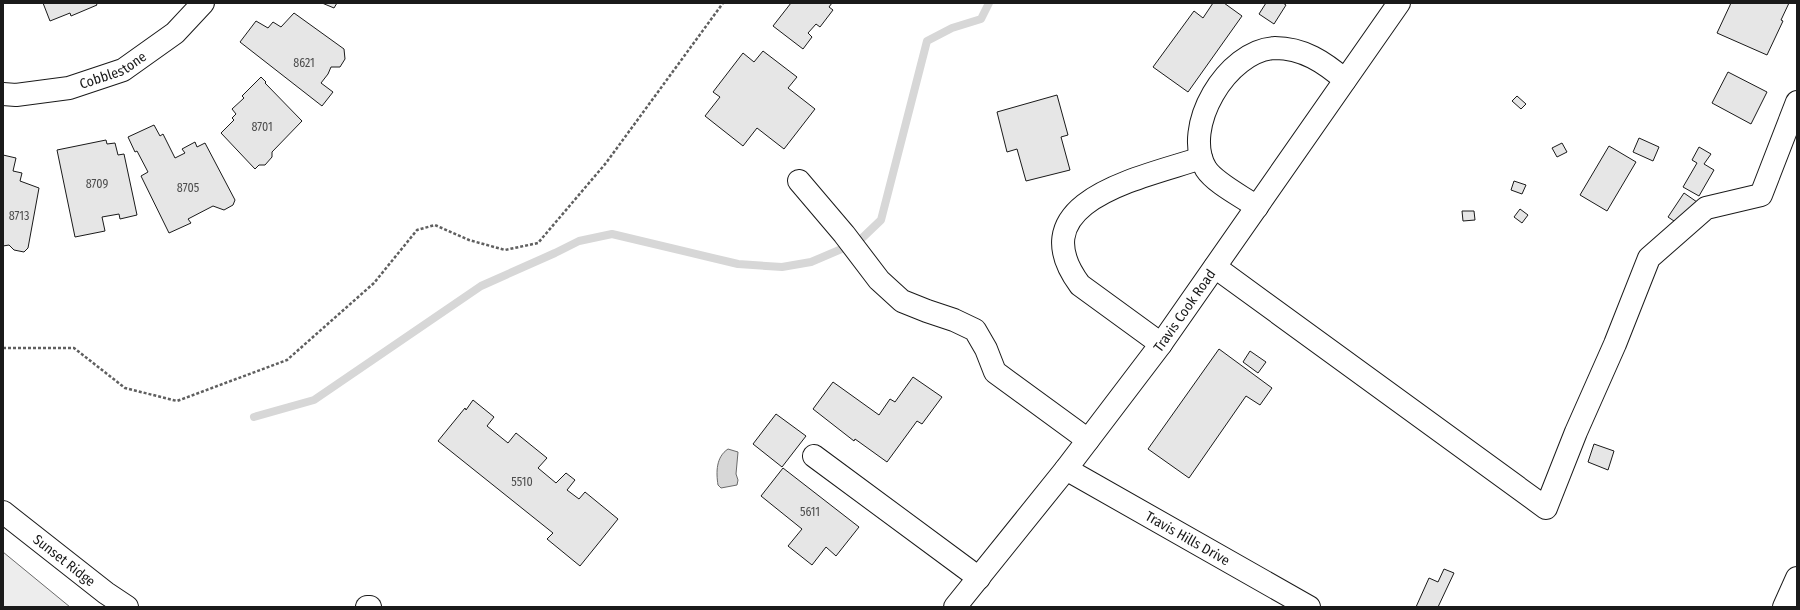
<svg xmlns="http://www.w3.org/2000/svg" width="1800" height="610" font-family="'Fira Sans Condensed',sans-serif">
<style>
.built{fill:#ededed;stroke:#6a6a6a}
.water{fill:#d7d7d7;stroke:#6a6a6a}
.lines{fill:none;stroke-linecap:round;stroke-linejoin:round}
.stream{stroke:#d7d7d7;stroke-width:8}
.building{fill:#e6e6e6;stroke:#1a1a1a}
.minor-casing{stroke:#1a1a1a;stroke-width:24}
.path{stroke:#5f5f5f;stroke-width:2.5;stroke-dasharray:3 2;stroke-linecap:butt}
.minor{stroke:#fff;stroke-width:22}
.labels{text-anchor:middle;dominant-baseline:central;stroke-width:3;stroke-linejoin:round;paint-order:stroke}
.number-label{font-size:12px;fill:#4d4d4d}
.street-label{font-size:14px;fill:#1a1a1a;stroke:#fff}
</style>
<rect width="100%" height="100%" fill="#fff"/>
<path class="built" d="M3,552L70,607H3Z"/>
<path class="water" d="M728,449L738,452L736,474L738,480L737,485L721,488L718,485C716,472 716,457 728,449Z"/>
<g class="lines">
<path class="stream" d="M254,417L314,400L481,286L555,253L579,241L612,234L738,264L782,267L811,262L858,242L881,220L927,41L952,28L981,19L989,3"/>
</g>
<g class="building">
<path d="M43,3H96L97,5L71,16L70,13L50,21Z"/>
<path d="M322,3H337L334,8Z"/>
<path d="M791,3H832L829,7L833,10L820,27L816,24L808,33L812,37L803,49L773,26Z"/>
<path d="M1213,3H1224L1242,16L1188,92L1153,67L1194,11L1203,18Z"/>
<path d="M1266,3H1283L1286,5L1274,24L1259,14Z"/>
<path d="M1731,3H1789L1781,20L1783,21L1767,55L1717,33Z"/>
<path d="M294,13L344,49L345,59L340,67H331L328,74L321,83L333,92L322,106L240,42L256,21L268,28L273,22L281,27Z"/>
<path d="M763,51L797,77L788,88L815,109L784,149L757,128L743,146L705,116L720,97L713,92L743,53L754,62Z"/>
<path d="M1728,72L1767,92L1751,124L1712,103Z"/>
<path d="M261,77L266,82L265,83L302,121L272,152V157L265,165H259L255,169L221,133L234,120L232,118L236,114L232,109L244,98L242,96Z"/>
<path d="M1057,95L1068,135L1061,137L1070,170L1026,181L1017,149L1007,152L997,112Z"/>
<path d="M1517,96L1526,104L1521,109L1512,101Z"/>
<path d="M154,125L160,136L163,134L175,158L185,153L182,149L195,142L197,147L205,143L235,200L233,205L224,210L213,206L188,219L191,223L169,233L141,176L148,172L137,151L135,152L128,137Z"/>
<path d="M1639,138L1659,147L1653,161L1633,152Z"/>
<path d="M106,140L107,144L115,143L118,155L124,154L137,215L120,219L119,214L102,217L105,231L75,237L57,150Z"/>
<path d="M1562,143L1567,152L1557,157L1552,148Z"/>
<path d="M1609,146L1636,162L1607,211L1580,195Z"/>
<path d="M1699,147L1711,154L1704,164L1714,170L1699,196L1683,187L1697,163L1692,160Z"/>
<path d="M3,155L16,158L13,171L22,173L20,181L39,188L28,248L24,252L14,250L9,245L3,246Z"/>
<path d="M1514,181L1526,185L1522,194L1511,190Z"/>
<path d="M1684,193L1697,202L1680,225L1668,217Z"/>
<path d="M1520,209L1528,215L1522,223L1514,217Z"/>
<path d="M1462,211H1474L1475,220L1463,221Z"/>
<path d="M1219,349L1272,388L1260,405L1246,396L1189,478L1148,449Z"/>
<path d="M1250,351L1266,362L1258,373L1243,362Z"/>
<path d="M913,377L942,397L922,424L917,421L887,462L855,439L854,441L813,409L833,382L879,415L890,399L895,402Z"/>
<path d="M473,400L494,417L487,426L508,443L516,433L547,458L538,468L556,483L566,473L575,480L567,490L579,499L585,492L618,519L580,566L547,539L553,533L438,441L465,408L466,410Z"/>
<path d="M776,414L806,436L782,467L753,444Z"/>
<path d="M1594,444L1614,451L1608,470L1588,462Z"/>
<path d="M783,468L859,527L836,556L826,547L812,565L788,546L802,529L761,496Z"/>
<path d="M1444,569L1454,573L1438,607H1416L1429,578L1438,582Z"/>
</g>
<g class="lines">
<g class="minor-casing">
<g id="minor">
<path id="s1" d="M3,94L16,95L69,88L123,70L175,33L203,3"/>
<path d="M799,181L844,234L879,280L902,301L927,311L954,320L975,330L986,349L995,372L1088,440"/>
<path d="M1257,207C1243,197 1215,183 1206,169C1181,128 1227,50 1275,48C1303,48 1324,62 1345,80"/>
<path d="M1215,267L1546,508L1576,432L1615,344L1649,258L1706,208L1761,195L1797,102"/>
<path d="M1161,344L1080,285C1017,200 1146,177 1201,158"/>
<path d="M814,456L979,578"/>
<path id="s2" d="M1066,469L1309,607"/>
<path id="s3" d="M3,512L106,593L127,607"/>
<path d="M367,607H370"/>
<path id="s4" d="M955,607L1066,469L1161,344L1399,3"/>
<path d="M1784,607L1797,578"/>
</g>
</g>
<path class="path" d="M3,348H74L125,388L177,401L287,360L374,283L417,230L435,225L469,240L505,250L538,243L606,163L723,3"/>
<use href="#minor" class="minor"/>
</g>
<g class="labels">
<g class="number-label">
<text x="304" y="63">8621</text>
<text x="262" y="127">8701</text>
<text x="97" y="184">8709</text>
<text x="188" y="188">8705</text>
<text x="19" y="216">8713</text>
<text x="522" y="482">5510</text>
<text x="810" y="512">5611</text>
</g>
<g class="street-label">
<text stroke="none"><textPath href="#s1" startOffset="114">Cobblestone</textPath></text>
<text stroke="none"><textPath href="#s4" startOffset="375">Travis Cook Road</textPath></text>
<text stroke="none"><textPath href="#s2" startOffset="140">Travis Hills Drive</textPath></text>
<text stroke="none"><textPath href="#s3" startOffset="78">Sunset Ridge</textPath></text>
</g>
</g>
<rect width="1800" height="610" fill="none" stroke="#1a1a1a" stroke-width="8"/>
</svg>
